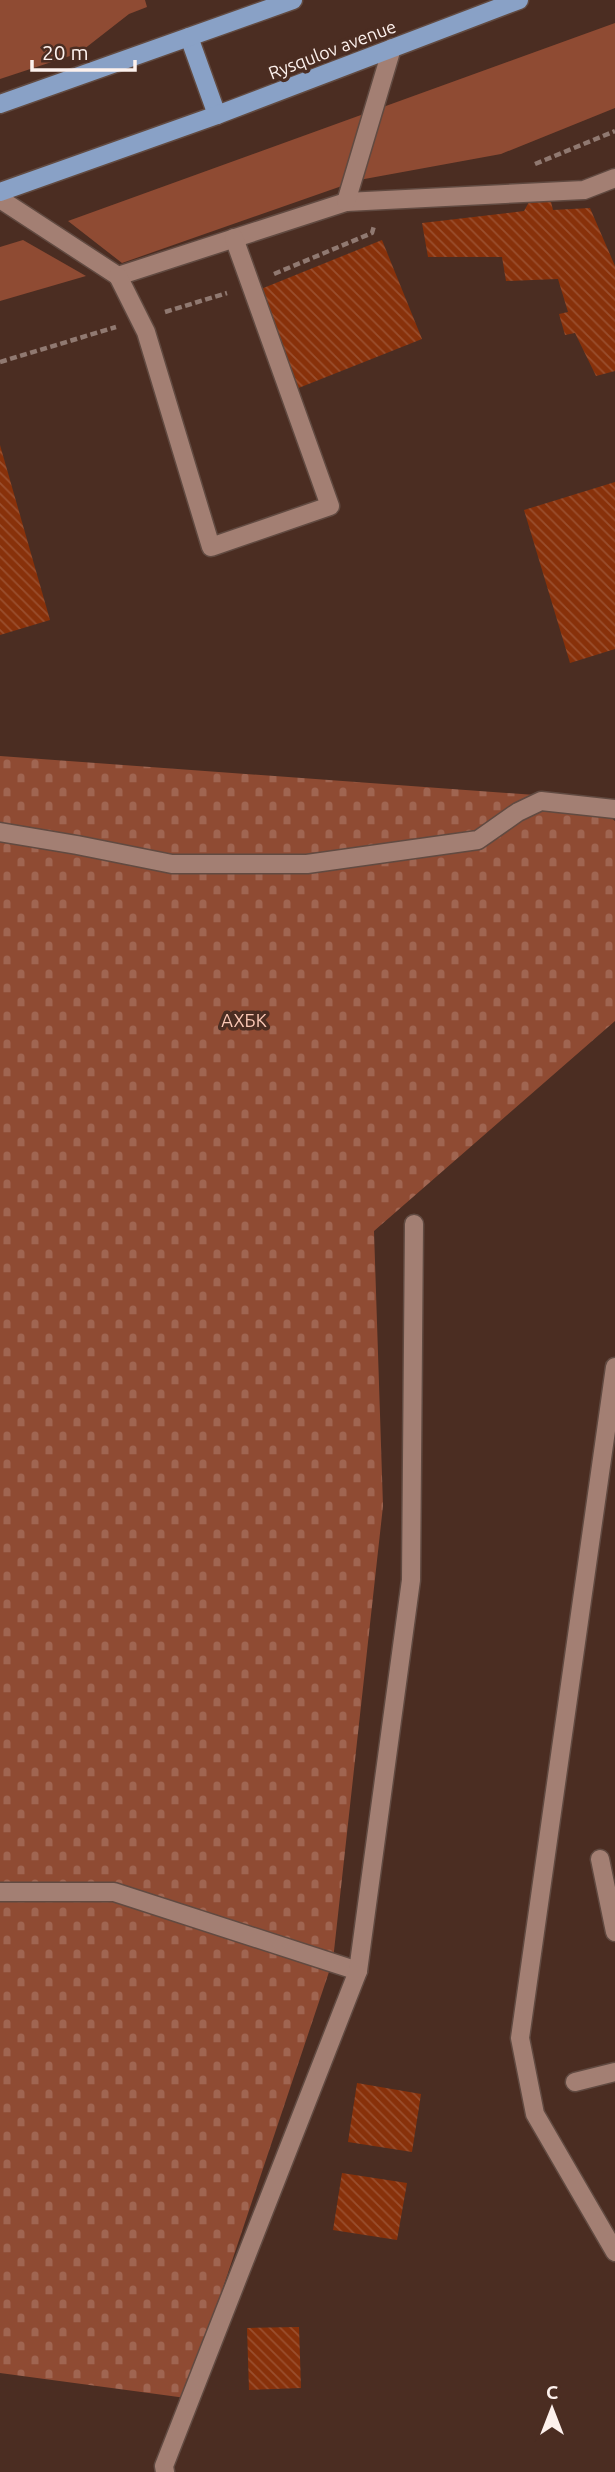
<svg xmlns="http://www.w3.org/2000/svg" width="615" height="2472" font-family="Ubuntu,sans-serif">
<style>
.green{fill:#8f4b33}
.cemetery{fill:url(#cemetery-stones)}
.building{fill:url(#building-back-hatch)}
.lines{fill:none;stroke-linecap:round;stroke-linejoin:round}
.minor-casing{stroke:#614a41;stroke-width:21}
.major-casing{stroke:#614a41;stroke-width:21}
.path{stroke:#907971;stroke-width:4.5;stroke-dasharray:7 3.5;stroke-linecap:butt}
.minor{stroke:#a37f73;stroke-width:18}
.major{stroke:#89a1c6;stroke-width:18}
.labels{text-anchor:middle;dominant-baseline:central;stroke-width:7;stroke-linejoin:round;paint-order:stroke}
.street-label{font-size:18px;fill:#fdf1ed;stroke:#4b2d22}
.park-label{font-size:18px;fill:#fcc9b7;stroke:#4b2d22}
</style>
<defs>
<pattern id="cemetery-stones" width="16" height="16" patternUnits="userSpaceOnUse" patternTransform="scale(1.75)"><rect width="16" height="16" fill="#8f4b33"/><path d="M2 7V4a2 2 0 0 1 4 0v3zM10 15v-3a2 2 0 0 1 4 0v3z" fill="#a06551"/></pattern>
<pattern id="building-back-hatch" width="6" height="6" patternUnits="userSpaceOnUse" patternTransform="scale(1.75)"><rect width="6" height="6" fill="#88310a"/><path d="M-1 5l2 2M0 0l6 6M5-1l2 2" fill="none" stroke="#9a4f2e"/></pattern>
</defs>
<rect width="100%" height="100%" fill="#4b2d22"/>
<g class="green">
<path d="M0,0H145L147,7L129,14L79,53L0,79Z"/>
<path d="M615,23V108L501,154L359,180L122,263L68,221Z"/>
<path d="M23,240L86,276L0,301V247Z"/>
</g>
<path class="cemetery" d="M0,756L589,799L615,821V1021L374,1231L383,1506L333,1960L186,2398L0,2373Z"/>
<g class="building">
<path d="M529,202H551L553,210L590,208L615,266V371L596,376L575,333L565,335L559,314L568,312L558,279L506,281L502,257H428L422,223L524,211Z"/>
<path d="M382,240L422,339L296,389L256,291Z"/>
<path d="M0,445L50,620L0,635Z"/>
<path d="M615,482V649L570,663L524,510Z"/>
<path d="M357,2083L421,2094L412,2152L348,2142Z"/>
<path d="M342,2173L407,2183L397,2240L333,2230Z"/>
<path d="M299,2327L301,2388L249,2390L247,2328Z"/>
</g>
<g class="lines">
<g class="minor-casing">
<g id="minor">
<path d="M0,199L118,276L346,202L584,190L615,178"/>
<path d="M346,202L392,48"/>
<path d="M118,276L146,332L211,547L330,506L234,238"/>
<path d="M0,832L77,845L172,864H307L478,840L518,812L541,801L615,809"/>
<path d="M615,1367L520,2038L535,2114L615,2252"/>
<path d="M600,1859L615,1932"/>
<path d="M0,1892H114L358,1971"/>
<path d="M575,2082L615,2072"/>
<path d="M165,2472L164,2466L358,1971L411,1580L414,1224"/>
</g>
</g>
<g class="major-casing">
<g id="major">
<path d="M189,37L217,115"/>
<path d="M0,104L293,0"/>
<path d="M0,192L217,115L519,0"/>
</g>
</g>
<g class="path">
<path d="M535,164L615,131"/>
<path d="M274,274L372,233L374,226"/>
<path d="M165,312L227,293"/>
<path d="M0,362L116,327"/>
</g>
<use href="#minor" class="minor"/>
<use href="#major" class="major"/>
</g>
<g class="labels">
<g class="street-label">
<text transform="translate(332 49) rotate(-21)">Rysqulov avenue</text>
</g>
<g class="park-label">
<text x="244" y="1020">АХБК</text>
</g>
</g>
<g transform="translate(552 2409)" stroke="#4b2d22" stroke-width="5" paint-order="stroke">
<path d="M0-5L12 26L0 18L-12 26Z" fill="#fdf1ed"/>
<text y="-10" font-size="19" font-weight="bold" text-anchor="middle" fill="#fdf1ed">С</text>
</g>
<path d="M32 60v10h103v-10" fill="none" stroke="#fdf1ed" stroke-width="3.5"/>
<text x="42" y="60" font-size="21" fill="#fdf1ed" stroke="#4b2d22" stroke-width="5" paint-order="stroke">20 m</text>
</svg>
